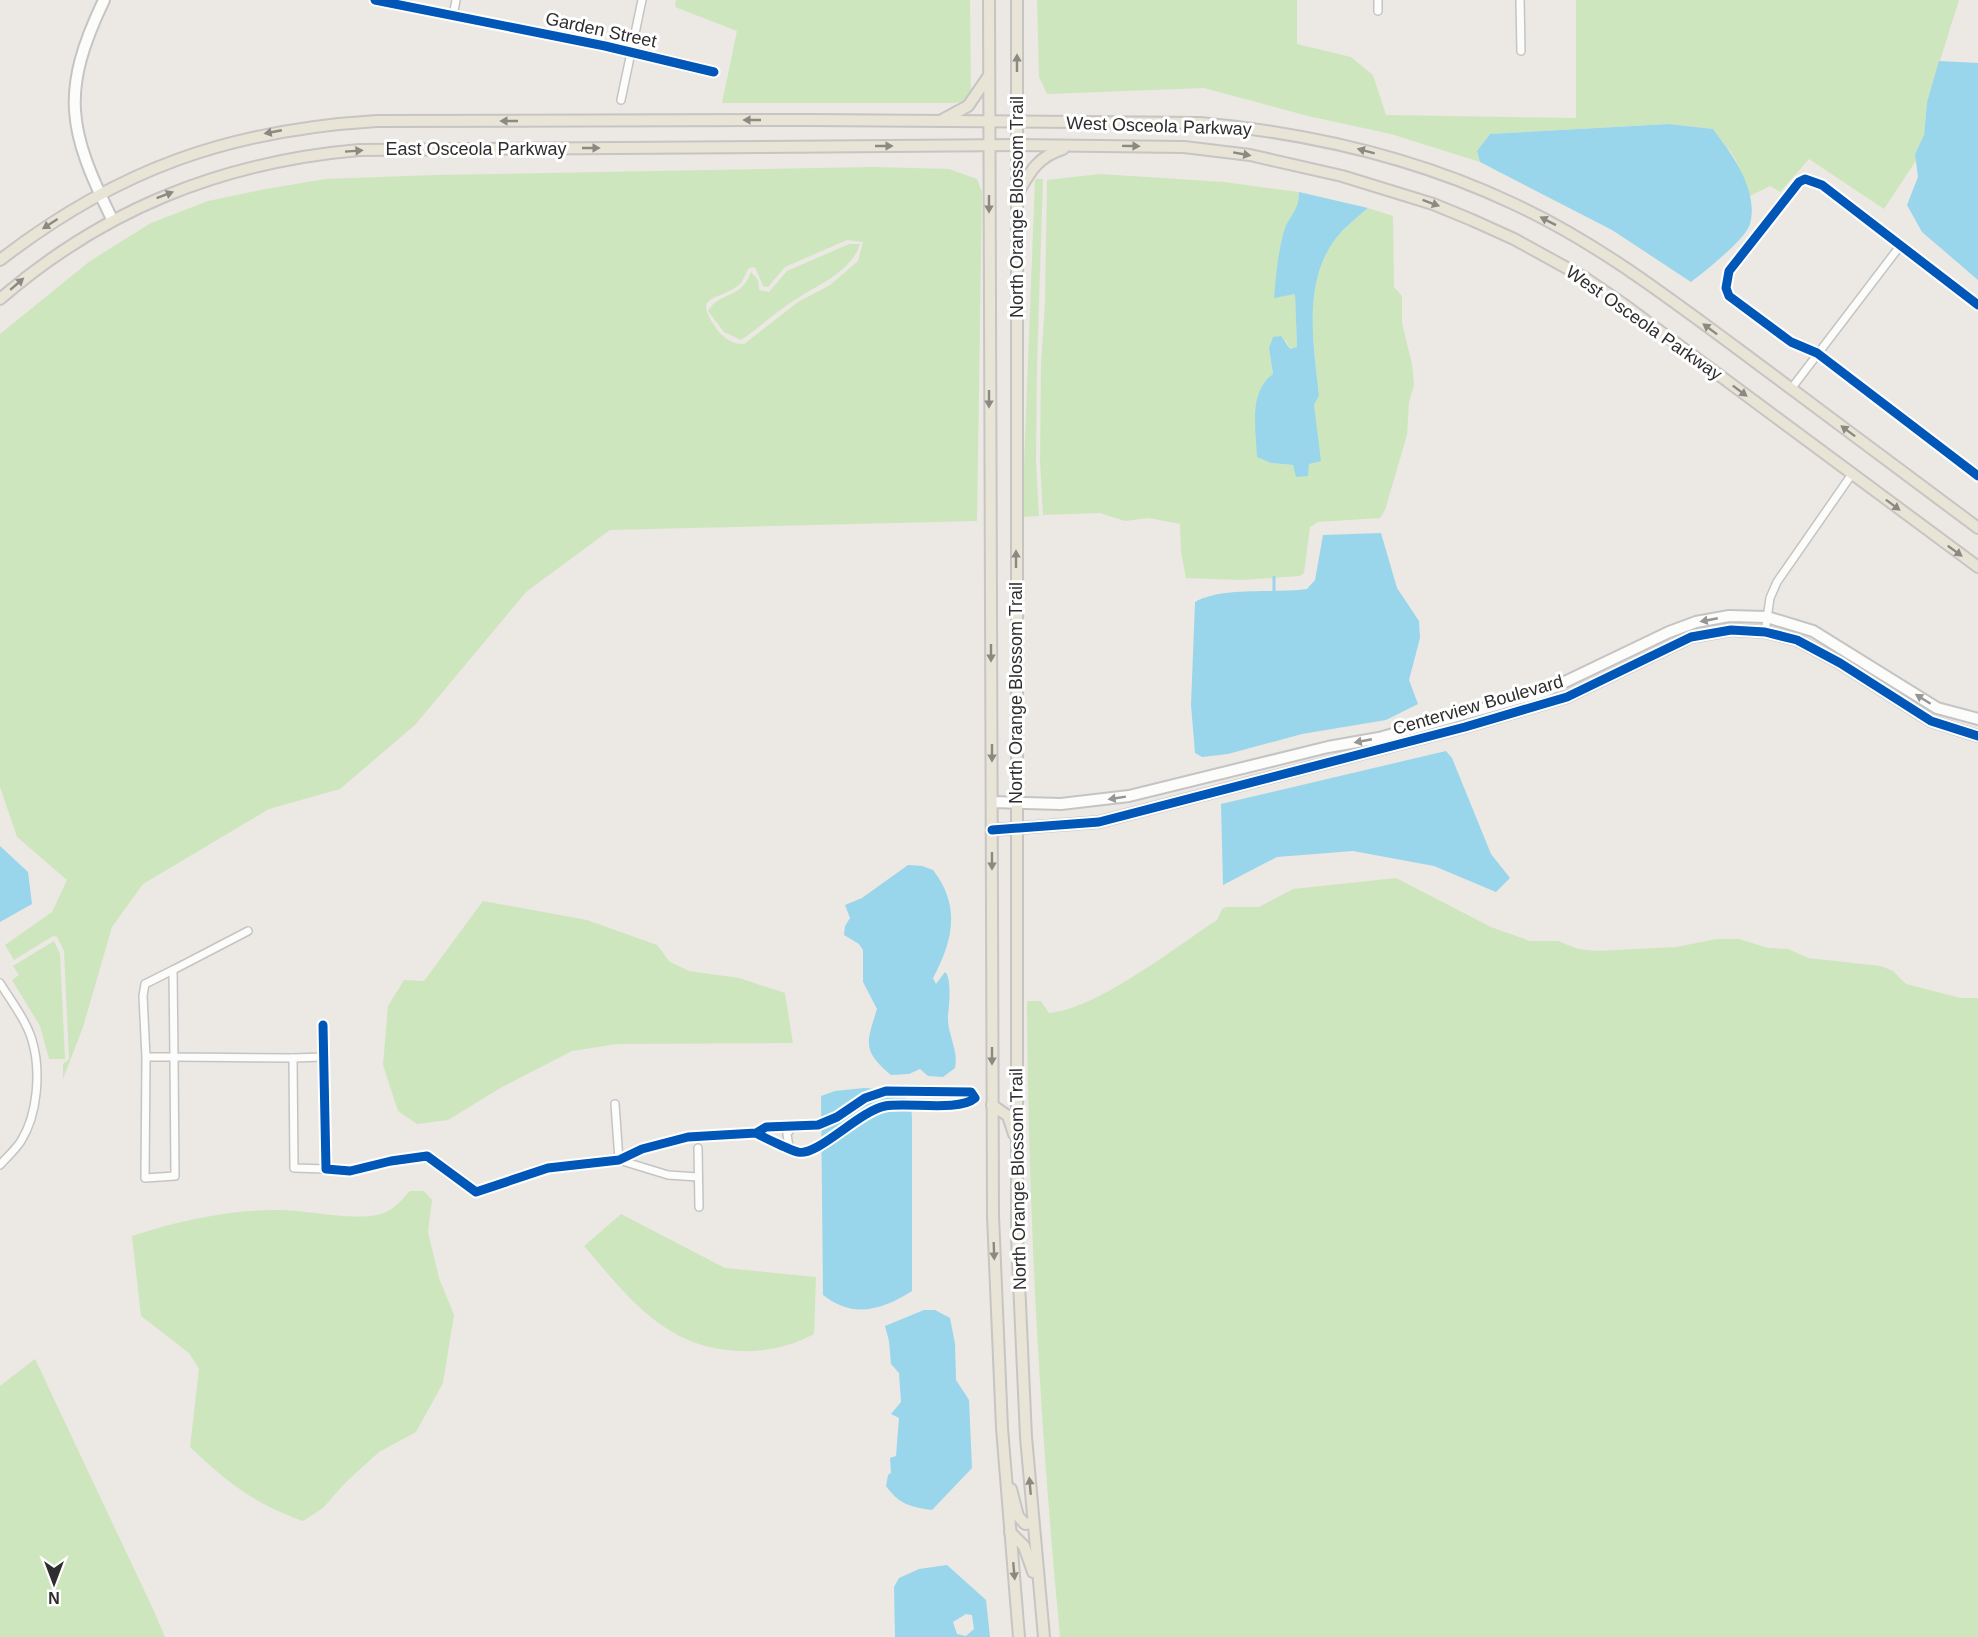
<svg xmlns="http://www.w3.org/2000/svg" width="1978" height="1637" font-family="Helvetica,sans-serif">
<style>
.green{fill:#cee6be;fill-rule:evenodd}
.water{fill:#99d6ec;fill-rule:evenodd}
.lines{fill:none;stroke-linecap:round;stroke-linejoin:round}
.stream{stroke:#99d6ec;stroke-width:3}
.street-casing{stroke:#c5c4c5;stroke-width:10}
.secondary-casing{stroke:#c5c4c5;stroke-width:14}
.primary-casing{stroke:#c6c5c4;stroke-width:14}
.street{stroke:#fcfcfb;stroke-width:7}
.secondary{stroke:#fcfcfb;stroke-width:10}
.primary{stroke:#e8e4d6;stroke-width:10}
.cycleway-casing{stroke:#fff;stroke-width:13}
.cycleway{stroke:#0057b8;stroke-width:9}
.oneway{fill:#8b8982}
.oneway2{fill:#959594}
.labels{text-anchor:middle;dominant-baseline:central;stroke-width:6;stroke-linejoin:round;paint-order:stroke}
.street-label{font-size:18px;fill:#2e2e2e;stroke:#fff}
</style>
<rect width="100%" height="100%" fill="#ece8e4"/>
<g class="green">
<path d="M676,0H970L971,95L964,102L953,103H722L737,31L675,7Z"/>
<path d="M1037,0H1297V44L1351,57L1373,75L1386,115L1576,118V0H1959L1927,102L1924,135L1915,154L1917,159L1884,209L1809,159L1780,192L1770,186L1750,196L1735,158L1713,129L1669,124L1490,134L1477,151L1480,162L1391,134L1308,116L1204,88L1047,94L1039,77Z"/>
<path d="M875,167L949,169L977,179L982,192L977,521L610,530L526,592L415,725L340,789L269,809L143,884L112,927L83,1027L63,1079V1064L69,1059L64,951L57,937L53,936L14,960L5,945L52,912L67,880L17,837L0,787V334L90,261L151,223L208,201L266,189L325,179L435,175ZM847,240L863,242L858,261L830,285L798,302L744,344C733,345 722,337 716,328C691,293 719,302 740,284C744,280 745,273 749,268L755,267L763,286L768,287L785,267Z"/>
<path d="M1100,174L1224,182L1299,192V206L1285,228L1274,297L1295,294L1297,347L1290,349L1286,341L1269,348L1273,374L1271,463L1293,465L1297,477L1309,464L1314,405L1319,394C1313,340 1301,274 1343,230C1351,222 1360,215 1368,208L1393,216L1394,287L1402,296V323L1412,364L1414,385L1409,402L1407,435L1385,510L1380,518L1318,522L1310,527L1304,573L1300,576L1241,580L1186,578L1181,552L1180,524L1149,518L1125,521L1100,513L1043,515L1040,462L1041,365L1045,303L1047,180Z"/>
<path d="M1035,179H1043L1037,365L1036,462L1039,516L1022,517Z"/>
<path d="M849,244H860C851,272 821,283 798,298C778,310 760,327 741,340L724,332L708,311C721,290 740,301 751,272L758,280L759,290L769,292L787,271Z"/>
<path d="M1396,878L1491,927L1530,941H1558L1578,949L1597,951L1676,947L1717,939H1739L1768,948L1788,949L1808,958L1881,966L1893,971L1906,984L1961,998H1978V1637H1060C1040,1426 1028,1214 1027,1001H1041L1049,1013C1097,1009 1174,948 1217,920L1222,909L1226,907H1259L1293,889Z"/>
<path d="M483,901L587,920L657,945L670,962L689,971L739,978L785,993L793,1043L617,1044L572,1051L502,1087L448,1120L417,1124L398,1111L383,1065L388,1006L404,980L424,981Z"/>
<path d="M54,941L60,954L65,1059H49L40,1026L12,980L19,975L13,966Z"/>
<path d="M410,1191H424L432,1200L428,1232L439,1278L454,1315L443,1383L416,1432L379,1452L346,1482L323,1508L303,1521C253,1503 228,1483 190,1447L199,1369L189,1353L141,1316L132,1236C178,1221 232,1209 281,1210C313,1211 346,1220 377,1215C391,1213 401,1201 410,1191Z"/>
<path d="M621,1214L725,1268L816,1277L814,1334C771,1358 711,1357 669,1330C635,1309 610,1276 584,1246Z"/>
<path d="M35,1359L153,1609L165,1637H0V1386Z"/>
</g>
<g class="water">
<path d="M1939,61L1978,63V280L1922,232L1907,205L1918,177L1915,154L1924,135L1927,102Z"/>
<path d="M1669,124L1713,129C1732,154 1759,190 1750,224C1746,239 1704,272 1691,282L1612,230L1480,162L1477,151L1490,134Z"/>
<path d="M1299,192L1368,208C1360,215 1351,222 1343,230C1301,274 1313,340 1319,395L1314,405L1321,461L1309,464L1308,476L1296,477L1293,465L1271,463L1257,457C1256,430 1248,392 1273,374L1269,348L1273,337L1281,336L1290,349L1297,347L1295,294L1274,298C1276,275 1278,253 1284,231C1289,215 1299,212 1299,192Z"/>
<path d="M1381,533L1397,588L1419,621L1420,638L1409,680L1418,704L1386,720L1302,734L1228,754L1202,757L1195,753L1191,705L1195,602C1223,586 1273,594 1307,589L1315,580L1323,535Z"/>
<path d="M1446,751L1452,758L1491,854L1510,878L1496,892L1434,866L1353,851L1277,857L1223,885L1221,804Z"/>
<path d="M0,846L28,872L32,904L0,922Z"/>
<path d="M908,865L922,866L933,870C961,906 953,941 933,978L936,984L945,972C952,977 949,1007 948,1016C947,1034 959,1050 955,1068L943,1077L928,1076L920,1069L909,1074L891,1075C861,1050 867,1042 877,1009L863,982V950L859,944L844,935L845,926L850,918L845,905L862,898Z"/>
<path d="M864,1088L895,1090L911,1102L912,1119V1291C882,1310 853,1319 823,1295L821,1096L835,1091Z"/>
<path d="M924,1310H935L950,1318L955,1344L956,1380L969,1400L972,1468L932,1510C910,1507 899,1504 886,1486L888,1475L891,1473L890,1458L896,1456L899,1418L891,1414L901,1402L899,1373L891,1364L889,1341L885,1326Z"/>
<path d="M947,1565L986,1600L990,1637H895L894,1587L899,1578L919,1569ZM966,1614L972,1615L974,1629L966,1636L957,1634L953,1622Z"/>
</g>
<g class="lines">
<path class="stream" d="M1274,577V594"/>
<g class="street-casing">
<g id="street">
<path d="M375,0L605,46L714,72"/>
<path d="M1378,0V11"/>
<path d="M1520,0L1521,51"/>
<path d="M453,16L456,0"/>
<path d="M621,100L642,0"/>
<path d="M1978,305L1822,185L1805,179L1799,182L1729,271L1726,288L1729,296L1791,342L1817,353L1978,476"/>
<path d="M1791,389L1900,246"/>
<path d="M1765,632L1770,598L1777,582L1852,474"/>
<path d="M248,931L173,970L174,1057L293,1058"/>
<path d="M0,983C11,1001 26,1020 32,1040C41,1070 38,1114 21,1141C16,1149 7,1157 0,1165"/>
<path d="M323,1025L326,1169L350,1171L391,1161L427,1156L476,1192L548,1168L619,1160L642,1149L688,1137L756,1133L766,1127L818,1125L837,1117L865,1098L886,1091L971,1092L975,1098C959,1112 908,1102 885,1106C859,1111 817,1157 798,1152C792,1151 763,1137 756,1133"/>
<path d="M146,1057L145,1178L175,1176L174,1057H146L143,996L145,984L173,970"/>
<path d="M323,1057L293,1058L294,1168L326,1169"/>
<path d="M615,1104L619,1160L668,1175L698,1177"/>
<path d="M789,1147L787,1134L793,1126"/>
<path d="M698,1148L699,1207"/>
</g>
</g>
<g class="secondary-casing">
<g id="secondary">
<path d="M104,0C60,92 68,130 112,219"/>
<path d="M992,802L1061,804L1129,796L1328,747L1379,738L1546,691L1669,632L1696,622L1729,616L1767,617L1813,631L1937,708L1978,719"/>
<path d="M992,830L1099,822L1465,727L1567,697L1691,637L1731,630L1765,632L1797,640L1840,663L1931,721L1978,736"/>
</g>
</g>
<g class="primary-casing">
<g id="primary">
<path d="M989,0L993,1216L1002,1428L1019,1637"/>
<path d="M1017,0V1237L1026,1437L1044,1637"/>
<path d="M942,120L968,106L988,77"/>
<path d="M1018,193C1030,171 1039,156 1063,149"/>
<path d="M0,260C118,169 229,130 377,121L811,120L1200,123C1309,133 1415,157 1514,204C1596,242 1666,296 1738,349C1818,409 1898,468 1978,528"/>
<path d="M0,299C104,209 222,162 359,150L1017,145L1184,147L1250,155L1342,176L1433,204L1472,220L1514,239L1585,278L1626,306L1978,567"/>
<path d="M992,1105L1008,1116L1014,1134"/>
<path d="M1011,1489L1018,1516L1025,1524L1033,1523"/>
<path d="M1010,1532L1024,1546L1033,1572"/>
</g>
</g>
<use href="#street" class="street"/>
<use href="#secondary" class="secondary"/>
<use href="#primary" class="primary"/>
<g class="cycleway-casing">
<g id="cycleway">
<path d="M375,0L605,46L714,72"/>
<path d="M1978,305L1822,185L1805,179L1799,182L1729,271L1726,288L1729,296L1791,342L1817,353L1978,476"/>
<path d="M992,830L1099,822L1465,727L1567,697L1691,637L1731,630L1765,632L1797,640L1840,663L1931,721L1978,736"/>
<path d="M323,1025L326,1169L350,1171L391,1161L427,1156L476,1192L548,1168L619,1160L642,1149L688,1137L756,1133L766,1127L818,1125L837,1117L865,1098L886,1091L971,1092L975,1098C959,1112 908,1102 885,1106C859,1111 817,1157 798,1152C792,1151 763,1137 756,1133"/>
</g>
</g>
<use href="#cycleway" class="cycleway"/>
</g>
<defs><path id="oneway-solid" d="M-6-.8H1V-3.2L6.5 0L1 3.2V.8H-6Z" transform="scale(1.5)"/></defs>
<g class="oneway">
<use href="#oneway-solid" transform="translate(1017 63) rotate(-90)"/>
<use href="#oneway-solid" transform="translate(752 120) rotate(180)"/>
<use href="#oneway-solid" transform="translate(509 121) rotate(180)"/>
<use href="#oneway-solid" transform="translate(273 132) rotate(169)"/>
<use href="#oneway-solid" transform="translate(884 146)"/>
<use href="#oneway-solid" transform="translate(1131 146) rotate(1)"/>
<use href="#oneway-solid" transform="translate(591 148)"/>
<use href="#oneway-solid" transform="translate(354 151) rotate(-4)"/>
<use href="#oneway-solid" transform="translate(1366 151) rotate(-165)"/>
<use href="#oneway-solid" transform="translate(1242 154) rotate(10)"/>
<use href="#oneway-solid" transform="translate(165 195) rotate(-21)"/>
<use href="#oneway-solid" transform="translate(1431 203) rotate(20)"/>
<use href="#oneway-solid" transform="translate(989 204) rotate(90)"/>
<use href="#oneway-solid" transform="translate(1548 221) rotate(-153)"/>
<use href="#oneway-solid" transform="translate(50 224) rotate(147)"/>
<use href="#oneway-solid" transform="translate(17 284) rotate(-41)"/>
<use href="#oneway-solid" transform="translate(1710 329) rotate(-143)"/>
<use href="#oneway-solid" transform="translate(1740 391) rotate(37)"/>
<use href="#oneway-solid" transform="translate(989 399) rotate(90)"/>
<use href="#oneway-solid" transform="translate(1848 431) rotate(-143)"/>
<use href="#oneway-solid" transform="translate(1893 505) rotate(37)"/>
<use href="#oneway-solid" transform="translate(1955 551) rotate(36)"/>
<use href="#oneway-solid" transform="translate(1016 559) rotate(-90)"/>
<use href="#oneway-solid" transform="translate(991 653) rotate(90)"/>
<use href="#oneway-solid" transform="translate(992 753) rotate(90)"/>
<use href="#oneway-solid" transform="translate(992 861) rotate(90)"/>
<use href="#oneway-solid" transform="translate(992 1056) rotate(90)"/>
<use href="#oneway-solid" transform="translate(994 1251) rotate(88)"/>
<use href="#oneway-solid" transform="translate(1030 1486) rotate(-95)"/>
<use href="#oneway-solid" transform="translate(1014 1571) rotate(85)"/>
</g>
<g class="oneway2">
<use href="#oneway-solid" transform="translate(1709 620) rotate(169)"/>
<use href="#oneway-solid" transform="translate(1923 699) rotate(-148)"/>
<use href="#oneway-solid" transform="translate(1363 741) rotate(169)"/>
<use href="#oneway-solid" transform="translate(1117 798) rotate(171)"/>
</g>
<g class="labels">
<g class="street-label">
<text transform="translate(601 30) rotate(12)">Garden Street</text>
<text transform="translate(1159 126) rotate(2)">West Osceola Parkway</text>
<text x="476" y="149">East Osceola Parkway</text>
<text transform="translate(1017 207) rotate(-90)">North Orange Blossom Trail</text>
<text transform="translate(1644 323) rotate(35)">West Osceola Parkway</text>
<text transform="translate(1016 693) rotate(-90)">North Orange Blossom Trail</text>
<text transform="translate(1478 705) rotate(-16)">Centerview Boulevard</text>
<text transform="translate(1018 1179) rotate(-91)">North Orange Blossom Trail</text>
</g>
</g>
<g transform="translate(54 1583) rotate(180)" stroke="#ffffff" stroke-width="4.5" paint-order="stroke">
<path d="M0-4.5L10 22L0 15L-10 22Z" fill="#2e2e2e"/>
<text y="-9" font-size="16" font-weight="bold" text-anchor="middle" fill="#2e2e2e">N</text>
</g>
</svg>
